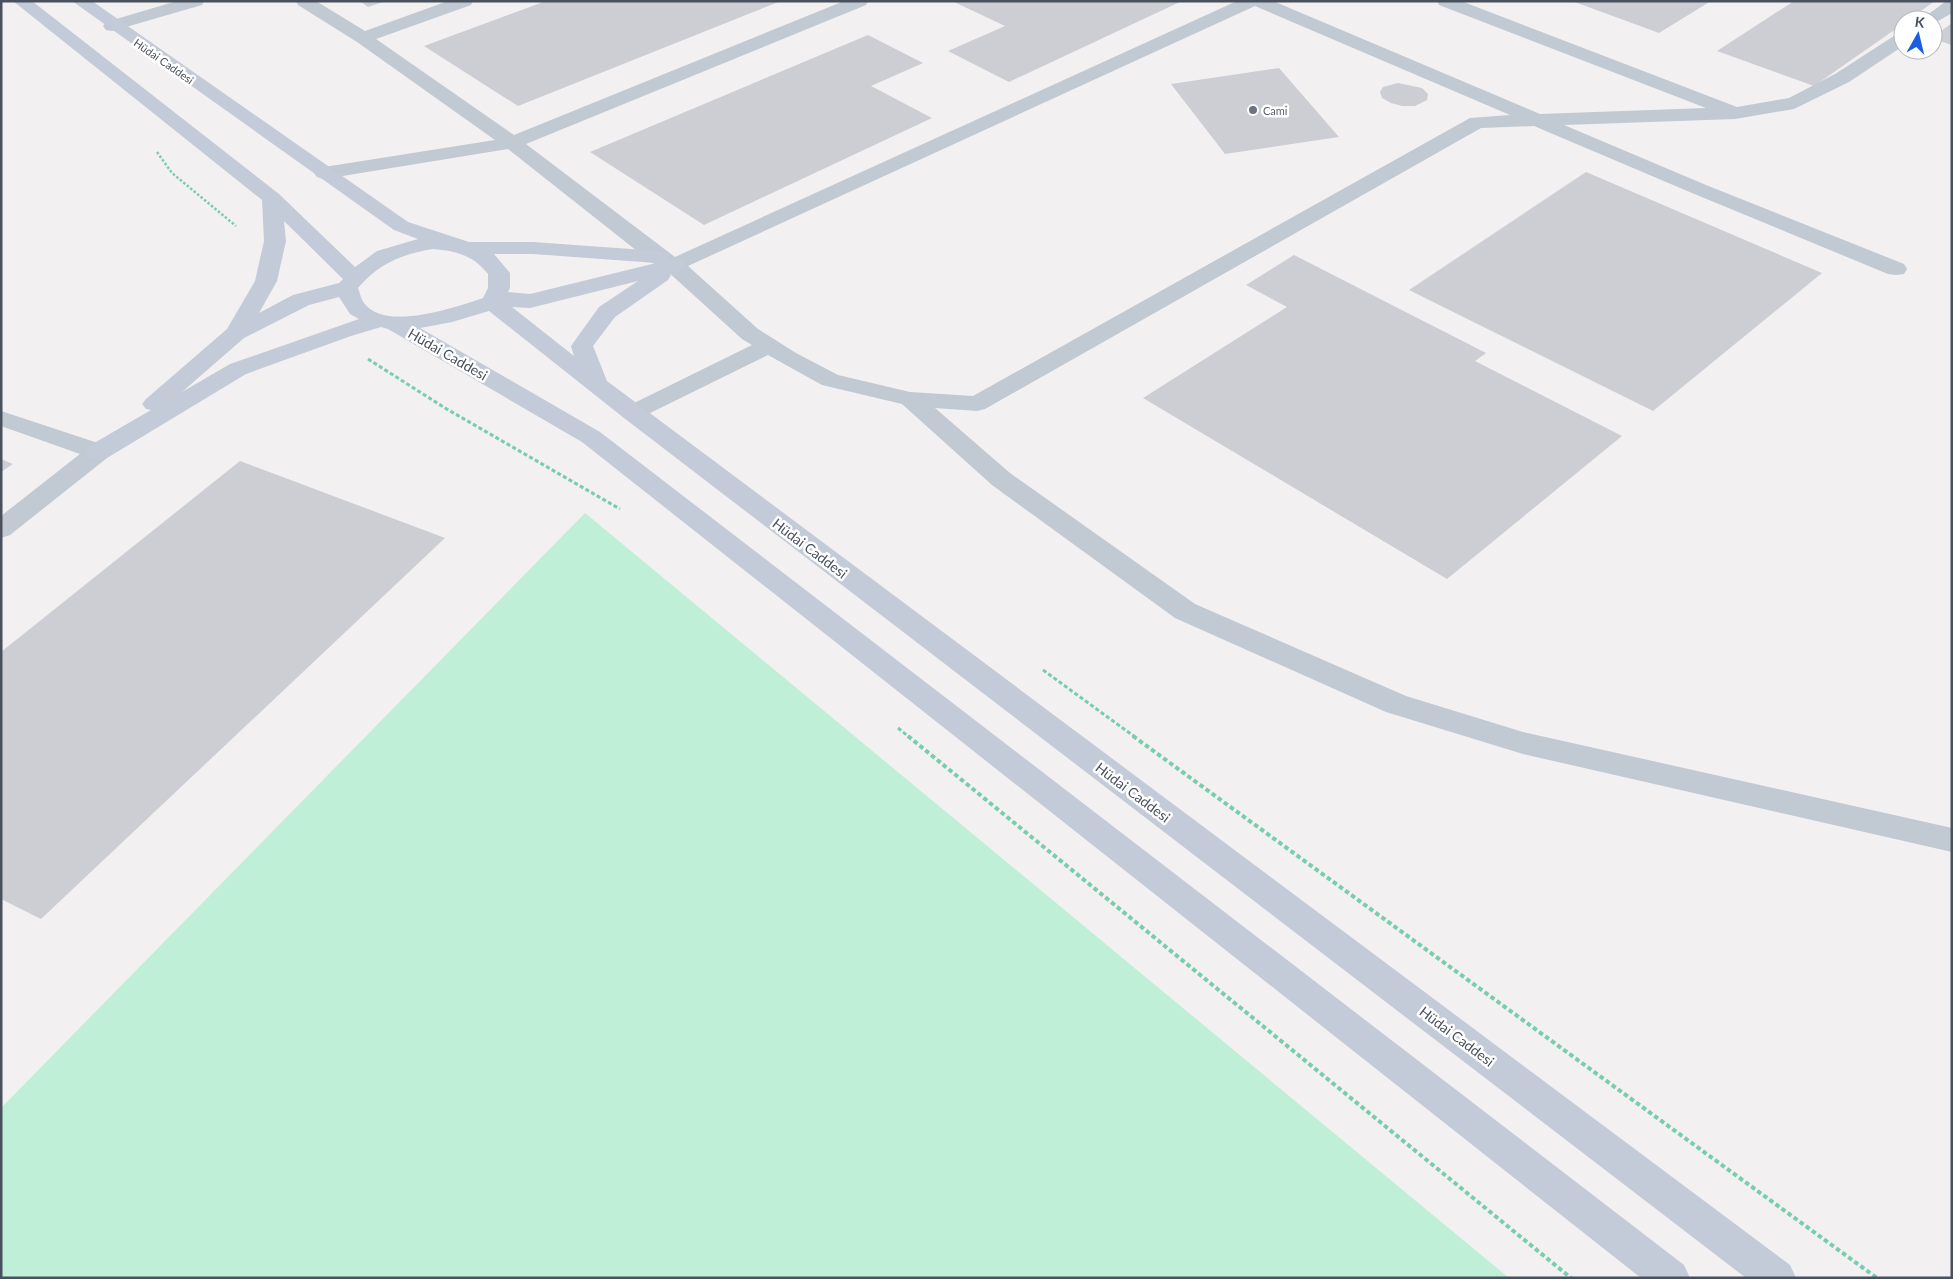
<svg xmlns="http://www.w3.org/2000/svg" width="1953" height="1279" font-family="Lato,sans-serif">
<style>
.green{fill:#bfefd7}
.building{fill:#cdced4}
.lines{fill:none;stroke-linecap:round;stroke-linejoin:round}
.path-far2{stroke:#77cdac;stroke-width:2.5;stroke-dasharray:2.5 2;stroke-linecap:butt}
.path-far1{stroke:#77cdac;stroke-width:3;stroke-dasharray:4 2.5;stroke-linecap:butt}
.path{stroke:#77cdac;stroke-width:4;stroke-dasharray:4.5 3;stroke-linecap:butt}
.street{fill:#c1c9d2;fill-rule:evenodd}
.secondary{fill:#c3cbd8;fill-rule:evenodd}
.worship-dot{fill:#6b7280;stroke:#fff;stroke-width:2}
.labels{text-anchor:middle;dominant-baseline:central;stroke-width:5;stroke-linejoin:round;paint-order:stroke}
.far-street-label{font-size:11px;fill:#48515d;stroke:#fff}
.far-worship-label{font-size:11px;fill:#5b616d;stroke:#fff;text-anchor:start}
.street-label{font-size:14px;fill:#48515d;stroke:#fff}
</style>
<rect width="100%" height="100%" fill="#f2f0f0"/>
<path class="green" d="M585,513L1509,1278H1V1108Z"/>
<g class="building">
<path d="M360,1H383V2L368,7Z"/>
<path d="M546,1H781L518,106L424,46Z"/>
<path d="M952,1H1182L1009,82L948,51L1005,26Z"/>
<path d="M1572,1H1711L1659,33Z"/>
<path d="M1794,1H1935L1908,20H1903V24L1814,86L1717,51Z"/>
<path d="M1952,23V45L1933,39V37Z"/>
<path d="M868,35L923,63L871,86L932,118L704,225L590,152Z"/>
<path d="M1279,68L1339,137L1225,154L1171,84Z"/>
<path d="M1398,83L1422,88L1428,94L1427,100L1415,106H1402L1391,103L1382,98L1380,92L1383,87Z"/>
<path d="M1586,172L1822,273L1653,411L1409,290Z"/>
<path d="M1294,255L1486,353L1475,361L1622,436L1447,579L1143,398L1287,307L1246,285Z"/>
<path d="M1,459L13,464L1,472Z"/>
<path d="M240,461L445,538L41,919L1,899V652Z"/>
</g>
<g class="lines">
<path class="path-far2" d="M157,152L172,173L236,226"/>
<g class="path-far1">
<path d="M368,359L445,408L620,509"/>
<path d="M1043,670L1135,737"/>
<path d="M898,728L909,737"/>
</g>
<g class="path">
<path d="M908,736L1571,1278"/>
<path d="M1133,736L1877,1278"/>
</g>
<g class="street">
<path d="M177,1H204L202,5L112,31L106,30L103,26L106,22Z"/>
<path d="M296,1H316L365,31L448,1H473L471,5L376,39L514,135L844,1H868L866,5L526,144L675,257L1237,1H1273L1540,114L1706,108L1439,5L1437,1H1461L1737,107L1789,98L1835,74L1897,34L1903,33V46L1849,82L1794,109L1735,119L1564,125L1706,185L1904,264L1907,269L1904,274L1896,275L1888,274L1692,193L1534,126L1481,128L985,409L977,411L935,408L1010,473L1195,604L1406,696L1523,732L1952,828V852L1523,754L1386,712L1175,618L992,485L902,404L822,385L768,355L640,418L632,420L624,418L620,413L624,408L752,345L742,339L666,270L651,262L508,149L324,179L317,177L314,173L317,169L324,167L495,140L357,42L298,5ZM1255,6L1510,115L1470,118L973,396L910,392L838,375L796,353L758,329L688,266Z"/>
<path d="M1946,1H1952V13L1933,24V20H1921Z"/>
<path d="M1,411L107,446L110,452L107,458L10,535L1,538V516L80,454L1,426Z"/>
</g>
<path class="secondary" d="M13,1H32L279,194L355,267L377,251L418,239L394,230L72,1H92L408,222L469,242H533L659,251L667,252L670,257L667,260L674,259L682,260L685,265L682,270L669,273L671,275L668,280L615,317L593,346L607,381L1790,1265L1796,1278H1746L624,418L489,311L452,322L420,328L600,432L1684,1265L1690,1278H1641L582,442L388,329L381,327L351,336L246,374L107,458L98,460L89,458L86,452L89,446L151,410L146,409L142,404L146,399L227,329L255,281L264,241L262,200ZM284,221L343,279L339,283L293,295L259,313L277,281L286,241ZM433,249C456,251 473,255 488,274V288L483,298C456,307 385,332 364,303C361,299 360,293 358,288C378,264 402,254 433,249ZM494,254H533L656,263L530,294L508,292L510,288V273ZM638,281L599,307L571,346L574,356L512,307L530,308ZM339,297L350,314L359,319L230,364L182,392L244,338L309,305Z"/>
</g>
<circle class="worship-dot" cx="1253" cy="110" r="5"/>
<g class="labels">
<g class="far-street-label">
<text transform="translate(164 61) rotate(35)">Hüdai Caddesi</text>
</g>
<g class="far-worship-label">
<text x="1263" y="110">Cami</text>
</g>
<g class="street-label">
<text transform="translate(448 354) rotate(30)">Hüdai Caddesi</text>
<text transform="translate(810 548) rotate(37)">Hüdai Caddesi</text>
<text transform="translate(1133 792) rotate(37)">Hüdai Caddesi</text>
<text transform="translate(1457 1036) rotate(37)">Hüdai Caddesi</text>
</g>
</g>
<rect width="1953" height="1279" fill="none" stroke="#48515d" stroke-width="5"/>
<g transform="translate(1918 35) rotate(8)"><circle r="24" fill="#ffffff" stroke="#b6b9be"/>
<path d="M0-4L9 19L0 12L-9 19Z" fill="#1a5ce2"/>
<text y="-8" font-size="14" font-weight="bold" text-anchor="middle" fill="#48515d">K</text>
</g>
</svg>
